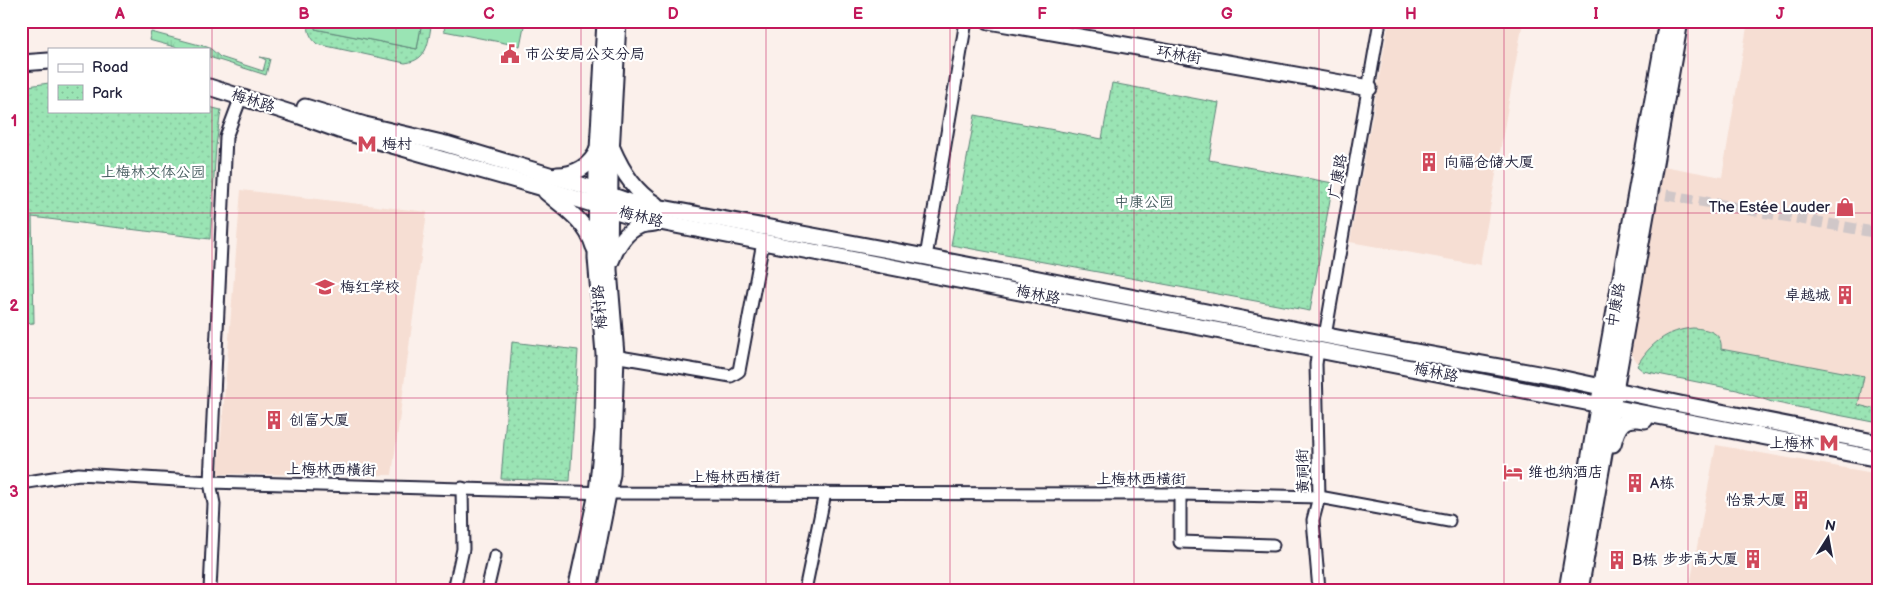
<svg xmlns="http://www.w3.org/2000/svg" width="1900" height="611" font-family="'Balsamiq Sans','LXGW WenKai TC',sans-serif">
<style>
.built{fill:#f6ded3}
.grass{fill:url(#grass-tufts);stroke:#5e8378}
.park{fill:url(#park-dots);stroke:#5e8378}
.pitch{fill:#9ae4b4;stroke:#5e8378}
.lines{fill:none;stroke-linecap:round;stroke-linejoin:round}
.street-tunnel{stroke:#d0c7c8;stroke-width:11;stroke-dasharray:11 5.5;stroke-linecap:butt}
.street-casing{stroke:#22223b;stroke-width:15}
.secondary-casing{stroke:#22223b;stroke-width:19}
.street{stroke:#fff;stroke-width:11}
.secondary{stroke:#fff;stroke-width:15}
.grid{fill:none;stroke:#c2185b;stroke-width:1;stroke-opacity:0.55}
.labels{text-anchor:middle;dominant-baseline:central;stroke-width:4.5;stroke-linejoin:round;paint-order:stroke}
.poi-label{font-size:15px;fill:#22223b;stroke:#fff;text-anchor:start}
.street-label{font-size:15px;fill:#22223b;stroke:#fff}
.park-label{font-size:15px;fill:#465c5f;stroke:#fff}
.neatline{fill:none;stroke:#c2185b;stroke-width:2}
.grid-label{font-size:16px;text-anchor:middle;font-weight:bold;fill:#c2185b}
</style>
<defs>
<pattern id="grass-tufts" width="24" height="20" patternUnits="userSpaceOnUse" patternTransform="scale(1.25)"><rect width="24" height="20" fill="#9ae4b4"/><path d="M3 7l-1-3M5 7V3M7 7l1-3M15 17l-1-3M17 17v-4M19 17l1-3" fill="none" stroke="#84c39c"/></pattern>
<pattern id="park-dots" width="8" height="8" patternUnits="userSpaceOnUse" patternTransform="scale(1.25)"><rect width="8" height="8" fill="#9ae4b4"/><path d="M2 2h.1M6 6h.1" fill="none" stroke="#84c39c" stroke-width="1.8" stroke-linecap="round"/></pattern>
</defs>
<rect width="100%" height="100%" fill="#fbf0eb"/>
<filter id="ink" filterUnits="userSpaceOnUse"><feTurbulence type="fractalNoise" baseFrequency=".02" numOctaves="2"/><feDisplacementMap in="SourceGraphic" scale="10" xChannelSelector="R" yChannelSelector="G"/><feConvolveMatrix kernelMatrix="1 2 1 2 8 2 1 2 1" color-interpolation-filters="sRGB"/></filter>
<g filter="url(#ink)">
<g class="built">
<path d="M1389,21H1523L1480,265L1350,242Z"/>
<path d="M1748,21H1879V423L1772,402L1737,390L1643,371L1631,353L1629,347L1658,165L1722,177Z"/>
<path d="M241,190L427,212L392,475L218,474Z"/>
<path d="M1716,445L1879,474V557L1873,590H1689Z"/>
</g>
<path class="grass" d="M151,32L207,47L211,49L220,57L263,71L266,60L260,57L270,59L266,75L209,57V49H182L149,40Z"/>
<g class="park">
<path d="M308,21H317L315,29L417,49L422,21H432C428,41 429,60 405,63L317,44C310,37 308,32 308,21Z"/>
<path d="M49,83V111H209V107L221,110L216,146L210,239L32,217L34,323L21,324V87Z"/>
<path d="M1112,83L1219,103L1209,160L1333,183L1310,311L951,245L975,115L1102,139Z"/>
<path d="M1693,328C1707,329 1723,332 1721,349L1864,376L1858,405L1879,410V423L1772,402L1737,390L1643,371L1637,366C1649,344 1668,330 1693,328Z"/>
<path d="M512,342L578,350L570,481L501,479Z"/>
</g>
<g class="pitch">
<path d="M317,21H422L417,49L315,29Z"/>
<path d="M446,21H525L520,46L444,31Z"/>
</g>
<g class="lines">
<path class="street-tunnel" d="M1650,192L1879,233"/>
<g class="street-casing">
<g id="street">
<path d="M926,257L966,21"/>
<path d="M1325,336L1380,21"/>
<path d="M1318,350L1316,364L1319,497L1313,520L1319,590"/>
<path d="M608,355L731,376L739,371L763,242"/>
<path d="M21,483L79,474L210,482L609,493L1180,494L1319,497L1449,521"/>
<path d="M1180,494V542L1273,545"/>
<path d="M210,590L214,504L210,482L226,137L241,97"/>
<path d="M454,590L463,549L462,488"/>
<path d="M487,590L495,556"/>
<path d="M805,590L825,493"/>
</g>
</g>
<g class="secondary-casing">
<g id="secondary">
<path d="M989,21L1369,88"/>
<path d="M21,63L49,61"/>
<path d="M209,87L300,116L339,130L540,187L629,216L1879,459"/>
<path d="M305,107L365,125L446,144L576,183L630,202L926,257L1338,338L1555,377L1680,404L1879,443"/>
<path d="M612,148C621,169 635,192 655,204"/>
<path d="M557,175C575,175 591,166 598,149"/>
<path d="M546,192C565,208 587,222 594,247"/>
<path d="M611,261C616,248 625,232 639,226C643,224 650,224 655,223"/>
<path d="M1613,444C1618,424 1623,416 1645,420"/>
<path d="M576,590L597,493L603,430L604,354L596,258L597,168L605,21"/>
<path d="M589,590L612,474L616,355L609,270L610,173L618,21"/>
<path d="M1567,590L1608,349L1667,21"/>
<path d="M1580,590L1680,21"/>
</g>
</g>
<use href="#street" class="street"/>
<use href="#secondary" class="secondary"/>
</g>
</g>
<path class="grid" d="M212,21V590M396,21V590M581,21V590M766,21V590M950,21V590M1134,21V590M1319,21V590M1504,21V590M1688,21V590M21,213H1879M21,398H1879"/>
<defs>
<g id="civic-bare" transform="scale(1.5)"><path d="M-.6-6.5H3V-4.5H.6V-3L4-1V1h2V6H-6V1h2V-1L-.6-3ZM-1.2 2.5V6h2.4V2.5Z" fill="#d1495b" stroke="#fff" stroke-width="2.5" paint-order="stroke"/></g>
<g id="metro-bare" transform="scale(1.5)"><path d="M-5.5 5V-5H-3L0 0L3-5H5.5V5H3V-.5L0 4L-3-.5V5Z" fill="#d1495b" stroke="#fff" stroke-width="2.5" paint-order="stroke"/></g>
<g id="building-bare" transform="scale(1.5)"><path d="M-4-6H4V6H1V3H-1V6H-4ZM-2.5-4.3h1.7v1.8h-1.7ZM.8-4.3h1.7v1.8H.8ZM-2.5-1h1.7V.8h-1.7ZM.8-1h1.7V.8H.8Z" fill="#d1495b" stroke="#fff" stroke-width="2.5" paint-order="stroke"/></g>
<g id="shop-bare" transform="scale(1.5)"><path d="M-5-2.5h2.3a2.7 3.5 0 0 1 5.4 0H5L5.5 6h-11ZM-1.5-2.5h3a1.5 2.3 0 0 0-3 0Z" fill="#d1495b" stroke="#fff" stroke-width="2.5" paint-order="stroke"/></g>
<g id="school-bare" transform="scale(1.5)"><path d="M0-5L7-2L0 1L-7-2ZM-4 1L0 2.5L4 1V4Q0 6-4 4Z" fill="#d1495b" stroke="#fff" stroke-width="2.5" paint-order="stroke"/></g>
<g id="hotel-bare" transform="scale(1.5)"><path d="M-6-4.5h1.5V1H6V5H4.5V3h-9V5H-6ZM-4 0a1.8 1.8 0 1 1 3.6 0ZM.5 0V-2.5h3Q6-2.5 6 0Z" fill="#d1495b" stroke="#fff" stroke-width="2.5" paint-order="stroke"/></g>
</defs>
<g fill-rule="evenodd">
<use href="#civic-bare" x="510" y="54"/>
<use href="#metro-bare" x="367" y="144"/>
<use href="#building-bare" x="1429" y="162"/>
<use href="#shop-bare" x="1845" y="207"/>
<use href="#school-bare" x="325" y="287"/>
<use href="#building-bare" x="1845" y="295"/>
<use href="#building-bare" x="274" y="420"/>
<use href="#metro-bare" x="1829" y="443"/>
<use href="#hotel-bare" x="1513" y="472"/>
<use href="#building-bare" x="1635" y="483"/>
<use href="#building-bare" x="1801" y="500"/>
<use href="#building-bare" x="1753" y="559"/>
<use href="#building-bare" x="1617" y="560"/>
</g>
<g class="labels">
<g class="poi-label">
<text x="525" y="54">市公安局公交分局</text>
<text x="382" y="144">梅村</text>
<text x="1444" y="162">向福仓储大厦</text>
<text x="1830" y="207" text-anchor="end">The Estée Lauder</text>
<text x="340" y="287">梅红学校</text>
<text x="1830" y="295" text-anchor="end">卓越城</text>
<text x="289" y="420">创富大厦</text>
<text x="1814" y="443" text-anchor="end">上梅林</text>
<text x="1528" y="472">维也纳酒店</text>
<text x="1650" y="483">A栋</text>
<text x="1786" y="500" text-anchor="end">怡景大厦</text>
<text x="1738" y="559" text-anchor="end">步步高大厦</text>
<text x="1632" y="560">B栋</text>
</g>
<g class="street-label">
<text transform="translate(1179 55) rotate(10)">环林街</text>
<text transform="translate(253 101) rotate(17)">梅林路</text>
<text transform="translate(1338 176) rotate(-80)">广康路</text>
<text transform="translate(641 217) rotate(14)">梅林路</text>
<text transform="translate(1038 295) rotate(11)">梅林路</text>
<text transform="translate(1616 305) rotate(-80)">中康路</text>
<text transform="translate(600 307) rotate(-95)">梅村路</text>
<text transform="translate(1436 373) rotate(11)">梅林路</text>
<text transform="translate(331 470) rotate(1)">上梅林西横街</text>
<text transform="translate(1303 471) rotate(-91)">黄祠街</text>
<text x="735" y="477">上梅林西横街</text>
<text x="1141" y="479">上梅林西横街</text>
</g>
<g class="park-label">
<text x="153" y="172">上梅林文体公园</text>
<text x="1144" y="202">中康公园</text>
</g>
</g>
<rect width="1900" height="611" fill="none" stroke="#fff" stroke-width="55"/>
<rect x="48" y="48" width="162" height="65" fill="#ffffff" stroke="#a7a7b1"/>
<rect x="58" y="64" width="25" height="8" fill="#ffffff" stroke="#a7a7b1"/>
<text x="92" y="72" font-size="15" fill="#22223b">Road</text>
<rect x="58" y="85" width="25" height="15" fill="url(#park-dots)" stroke="#a7a7b1"/>
<text x="92" y="98" font-size="15" fill="#22223b">Park</text>
<g transform="translate(1828 538) rotate(11)" stroke="#ffffff" stroke-width="4" paint-order="stroke">
<path d="M0-4L9 19L0 12L-9 19Z" fill="#22223b"/>
<text y="-8" font-size="14" font-weight="bold" text-anchor="middle" fill="#22223b">N</text>
</g>
<rect x="28" y="28" width="1844" height="556" class="neatline"/>
<g class="grid-label">
<text x="120" y="19">A</text>
<text x="304" y="19">B</text>
<text x="489" y="19">C</text>
<text x="673" y="19">D</text>
<text x="858" y="19">E</text>
<text x="1042" y="19">F</text>
<text x="1227" y="19">G</text>
<text x="1411" y="19">H</text>
<text x="1596" y="19">I</text>
<text x="1780" y="19">J</text>
<text x="14" y="126">1</text>
<text x="14" y="311">2</text>
<text x="14" y="497">3</text>
</g>
</svg>
